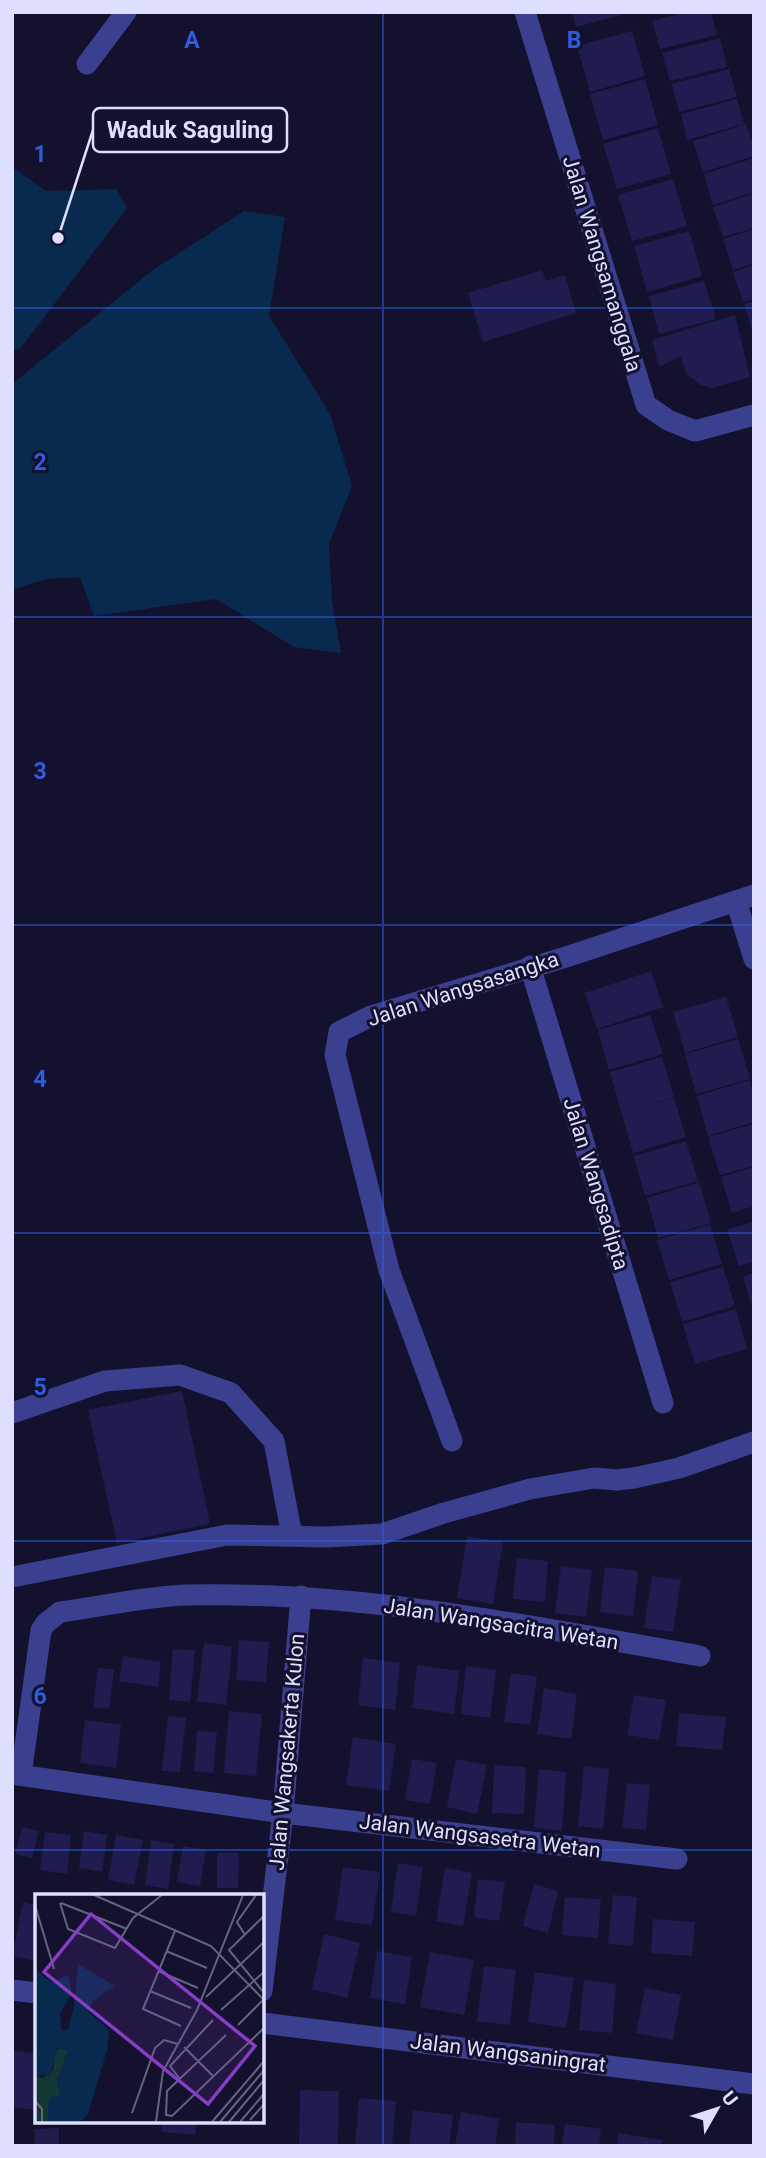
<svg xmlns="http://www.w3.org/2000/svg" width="766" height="2158" font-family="Roboto,sans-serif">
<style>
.water{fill:#092a4f}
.building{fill:#211c50}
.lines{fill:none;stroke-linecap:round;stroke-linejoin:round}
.minor{stroke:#3a408f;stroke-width:21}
.grid{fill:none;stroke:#305cdc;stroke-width:2;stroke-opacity:0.55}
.labels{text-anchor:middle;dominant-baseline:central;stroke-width:6;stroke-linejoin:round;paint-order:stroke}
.street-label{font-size:21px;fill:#dedeff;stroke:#13112e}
.inset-road{fill:none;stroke:#646382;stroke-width:2}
.view{fill:#853ec5;fill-opacity:0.15;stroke:#853ec5;stroke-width:3.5}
.inset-edge{fill:none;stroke:#dedeff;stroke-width:3.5}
.grid-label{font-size:23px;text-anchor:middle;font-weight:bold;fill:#305cdc;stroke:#13112e;stroke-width:6;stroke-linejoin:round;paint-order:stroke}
.leader{fill:none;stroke:#dedeff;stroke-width:2.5}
.callout-dot{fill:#dedeff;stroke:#13112e;stroke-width:2.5}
.callout{fill:#13112e;stroke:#dedeff;stroke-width:2.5}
.callout-label{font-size:23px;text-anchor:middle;font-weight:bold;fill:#dedeff}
</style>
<rect width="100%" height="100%" fill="#13112e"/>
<g class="water">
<path d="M12,167L46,191L116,189L127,208L20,349L12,351Z"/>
<path d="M244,211L285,217L269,316L330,414L352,486L329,544L332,602L341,653L294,647L216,599L94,616L80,577L46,579L12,590V384L153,270Z"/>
</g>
<g class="building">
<path d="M572,12H629V13L576,27Z"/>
<path d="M687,12H711L717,35L660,49L652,21Z"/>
<path d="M632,31L645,76L590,92L577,46Z"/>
<path d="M720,38L727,67L670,81L662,53Z"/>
<path d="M729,69L737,97L679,112L672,84Z"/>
<path d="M645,79L658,125L603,140L590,94Z"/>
<path d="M737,99L744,124L687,140L681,114Z"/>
<path d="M746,124L754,147V156L703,172L693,141Z"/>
<path d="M658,128L671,174L617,189L603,144Z"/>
<path d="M754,158V192L713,205L704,174Z"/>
<path d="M673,179L687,226L632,241L618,195Z"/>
<path d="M754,193V228L723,237L713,207Z"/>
<path d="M754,229V263L733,270L723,239Z"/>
<path d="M689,231L702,276L647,292L634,246Z"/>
<path d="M754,265V299L743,302L733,272Z"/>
<path d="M542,270L546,281L565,275L576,313L483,342L468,293Z"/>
<path d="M704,281L716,319L659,334L649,296Z"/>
<path d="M754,301V333H753L744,304Z"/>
<path d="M735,315L750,377L712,388L701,385L686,374L681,356L659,367L652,340Z"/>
<path d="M651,971L663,1007L597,1029L585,993Z"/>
<path d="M726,997L738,1037L685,1053L673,1012Z"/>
<path d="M650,1015L663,1054L609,1070L598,1030Z"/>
<path d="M738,1039L750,1079L696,1094L685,1054Z"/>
<path d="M662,1057L674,1097L646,1106L674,1098L686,1137L633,1153L610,1072Z"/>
<path d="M749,1080L754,1095V1122L708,1136L697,1096Z"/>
<path d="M754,1124V1166L720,1175L708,1137Z"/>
<path d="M686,1141L698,1181L645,1196L634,1156Z"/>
<path d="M754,1167V1206L732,1213L721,1177Z"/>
<path d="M699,1182L711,1223L658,1238L647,1198Z"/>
<path d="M754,1222V1262L739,1266L727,1229Z"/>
<path d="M710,1224L722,1264L669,1280L657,1240Z"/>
<path d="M723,1267L735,1306L682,1322L670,1282Z"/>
<path d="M754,1273V1303L751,1304L743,1277Z"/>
<path d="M736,1309L747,1349L695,1364L683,1324Z"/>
<path d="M182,1391L210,1524L117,1543L88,1410Z"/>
<path d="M467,1536L503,1542L493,1604L457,1598Z"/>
<path d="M517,1558L548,1561L545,1602L513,1599Z"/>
<path d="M561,1566L592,1570L586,1617L555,1613Z"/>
<path d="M605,1567L638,1571L633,1616L600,1612Z"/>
<path d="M652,1576L681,1580L673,1632L644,1628Z"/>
<path d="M239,1640L269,1642L266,1682L236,1680Z"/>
<path d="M204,1643L232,1647L226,1705L197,1701Z"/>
<path d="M173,1649L195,1650L190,1702L169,1700Z"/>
<path d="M123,1656L161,1662L158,1687L119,1681Z"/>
<path d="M363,1658L400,1663L395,1710L358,1705Z"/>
<path d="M417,1665L459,1671L454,1714L412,1708Z"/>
<path d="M466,1666L496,1670L490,1718L461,1714Z"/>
<path d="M98,1668L114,1670L109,1709L93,1707Z"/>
<path d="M511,1673L537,1677L530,1725L504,1722Z"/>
<path d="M544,1688L577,1694L571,1739L537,1734Z"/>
<path d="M634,1695L666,1700L659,1740L627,1735Z"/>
<path d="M229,1711L262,1714L256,1776L224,1773Z"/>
<path d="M679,1713L726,1717L722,1750L676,1746Z"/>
<path d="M168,1716L186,1718L180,1772L162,1771Z"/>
<path d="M85,1720L121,1725L116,1768L80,1763Z"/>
<path d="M197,1731L217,1732L213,1773L194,1771Z"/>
<path d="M353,1737L396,1744L389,1791L346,1785Z"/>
<path d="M412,1759L437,1763L430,1804L405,1800Z"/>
<path d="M456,1759L487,1765L477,1814L447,1807Z"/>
<path d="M494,1765L526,1767L524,1814L492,1813Z"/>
<path d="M584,1766L609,1769L603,1829L578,1826Z"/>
<path d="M539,1769L566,1772L562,1831L534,1828Z"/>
<path d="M627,1783L650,1785L646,1830L622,1828Z"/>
<path d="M22,1827L39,1831L32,1858L15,1854Z"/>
<path d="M84,1831L107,1835L102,1872L79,1868Z"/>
<path d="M45,1832L71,1835L67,1874L40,1870Z"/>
<path d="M116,1835L143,1840L134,1885L108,1880Z"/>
<path d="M151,1840L174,1844L168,1889L145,1885Z"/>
<path d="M183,1846L206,1850L200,1886L177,1882Z"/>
<path d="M217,1853H239L238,1888H217Z"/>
<path d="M398,1863L423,1867L416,1916L391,1912Z"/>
<path d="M343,1867L380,1872L372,1925L335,1920Z"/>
<path d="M445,1868L472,1873L463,1926L436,1921Z"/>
<path d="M478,1879L505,1882L499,1921L474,1917Z"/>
<path d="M534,1884L558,1891L548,1933L523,1926Z"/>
<path d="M613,1895L637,1897L633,1946L608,1944Z"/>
<path d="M565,1897L601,1899L598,1938L562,1935Z"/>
<path d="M23,1902L37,1905V1961L12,1956Z"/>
<path d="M653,1919L695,1922L692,1956L651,1953Z"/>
<path d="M324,1934L360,1943L347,1998L312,1989Z"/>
<path d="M377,1951L412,1957L405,2004L370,1998Z"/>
<path d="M430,1952L474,1960L464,2015L420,2007Z"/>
<path d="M484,1966L516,1970L510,2025L477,2021Z"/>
<path d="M535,1972L574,1978L566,2028L528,2022Z"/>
<path d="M584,1980L616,1984L612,2033L579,2030Z"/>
<path d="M645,1988L681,1995L673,2040L636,2033Z"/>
<path d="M12,2050L37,2054V2088L33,2110L12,2107Z"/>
<path d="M300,2090L339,2091L338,2146H299Z"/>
<path d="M359,2098L396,2101L392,2146H355Z"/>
<path d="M413,2110L453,2115L449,2146H409Z"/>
<path d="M461,2112L499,2119L495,2146H455Z"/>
<path d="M162,2121H196L195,2135L162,2132Z"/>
<path d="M516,2122L555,2125L554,2146H515Z"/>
<path d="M565,2124L601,2129L599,2146H562Z"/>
<path d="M59,2128V2146H35L34,2129Z"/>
<path d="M619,2133L662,2140L661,2146H617Z"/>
</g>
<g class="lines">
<g class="minor">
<path d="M525,12L646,405L668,420L695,431L754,415"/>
<path d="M87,64L126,12"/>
<path d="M736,901L754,959"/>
<path d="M530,966L663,1403"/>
<path d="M12,1413L105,1381L180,1375L231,1393L274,1441L292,1536"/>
<path d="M452,1441L389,1270L335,1055L339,1032L371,1016L566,957L754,895"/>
<path d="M12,1577L227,1535L327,1537L382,1534L444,1513L530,1489L594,1478L617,1480L634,1478L679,1468L754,1442"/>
<path d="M12,1774L283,1813L677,1859"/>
<path d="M21,1775L41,1630L46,1623L60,1612C100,1607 147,1596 187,1595C360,1591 531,1626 700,1656"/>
<path d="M12,1990L37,1993"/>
<path d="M262,1991L283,1813L301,1596"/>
<path d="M262,2023L754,2084"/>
</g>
</g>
<path class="grid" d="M383,12V2146M12,308H754M12,617H754M12,925H754M12,1233H754M12,1541H754M12,1850H754"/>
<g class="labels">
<g class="street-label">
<text transform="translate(602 264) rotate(73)">Jalan Wangsamanggala</text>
<text transform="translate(463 989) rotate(-18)">Jalan Wangsasangka</text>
<text transform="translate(596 1184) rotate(73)">Jalan Wangsadipta</text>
<text transform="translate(501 1624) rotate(9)">Jalan Wangsacitra Wetan</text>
<text transform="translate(287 1752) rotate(-85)">Jalan Wangsakerta Kulon</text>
<text transform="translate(480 1836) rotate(7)">Jalan Wangsasetra Wetan</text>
<text transform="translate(508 2053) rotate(7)">Jalan Wangsaningrat</text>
</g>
</g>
<g transform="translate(35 1894)">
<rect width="229" height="229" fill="#13112e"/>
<path d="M27,153L33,157L22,186L26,202L13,228H0V181L8,184L18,176L20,158Z" fill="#133833"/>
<path d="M43,70L80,92L58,107L53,117L74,136L72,156L53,220L45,228H13V208L16,202H26L22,186L33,157L22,154L15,182L0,181V75L17,88L33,81L37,98L25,120L27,137L33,135L39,113Z" fill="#092a4f"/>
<path class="inset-road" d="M59,1L176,52L230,107M25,9L33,35L80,54L98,24L127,1M26,9L92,35M0,11L19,75M230,21L194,56L230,100M140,37L108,115L146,132M210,41L202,28L221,1M131,57L172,74M123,77L163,94M115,97L156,114M171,103L230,47M186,116L230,77M203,131L228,106M191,141L132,197L131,221L137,222L230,133M149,153L178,182M145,185L135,172L178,126M0,207L7,215V228M97,219L120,154L129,146L143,150M215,226L230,209M121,228L128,177L162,116L208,1M177,228L230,166M185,228L230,175M194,228L230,185M205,228L228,201"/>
<path class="view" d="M56,20L220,152L173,210L9,78Z"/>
<rect width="229" height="229" class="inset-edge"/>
</g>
<g class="grid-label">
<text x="192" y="48">A</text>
<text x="574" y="48">B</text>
<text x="40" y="162">1</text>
<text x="40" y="470">2</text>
<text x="40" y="779">3</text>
<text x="40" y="1087">4</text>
<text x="40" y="1395">5</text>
<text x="40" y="1704">6</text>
</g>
<path class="leader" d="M58 238L93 130"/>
<circle class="callout-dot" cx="58" cy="238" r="7"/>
<rect class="callout" x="93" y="108" width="194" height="44" rx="7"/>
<g class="callout-label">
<text x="190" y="138">Waduk Saguling</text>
</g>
<rect width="766" height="2158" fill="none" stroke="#dedeff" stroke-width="28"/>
<g transform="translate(717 2109) rotate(51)" stroke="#13112e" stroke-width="5" paint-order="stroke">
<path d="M0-5L12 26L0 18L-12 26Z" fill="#dedeff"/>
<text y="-10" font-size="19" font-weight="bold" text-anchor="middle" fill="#dedeff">U</text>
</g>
</svg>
